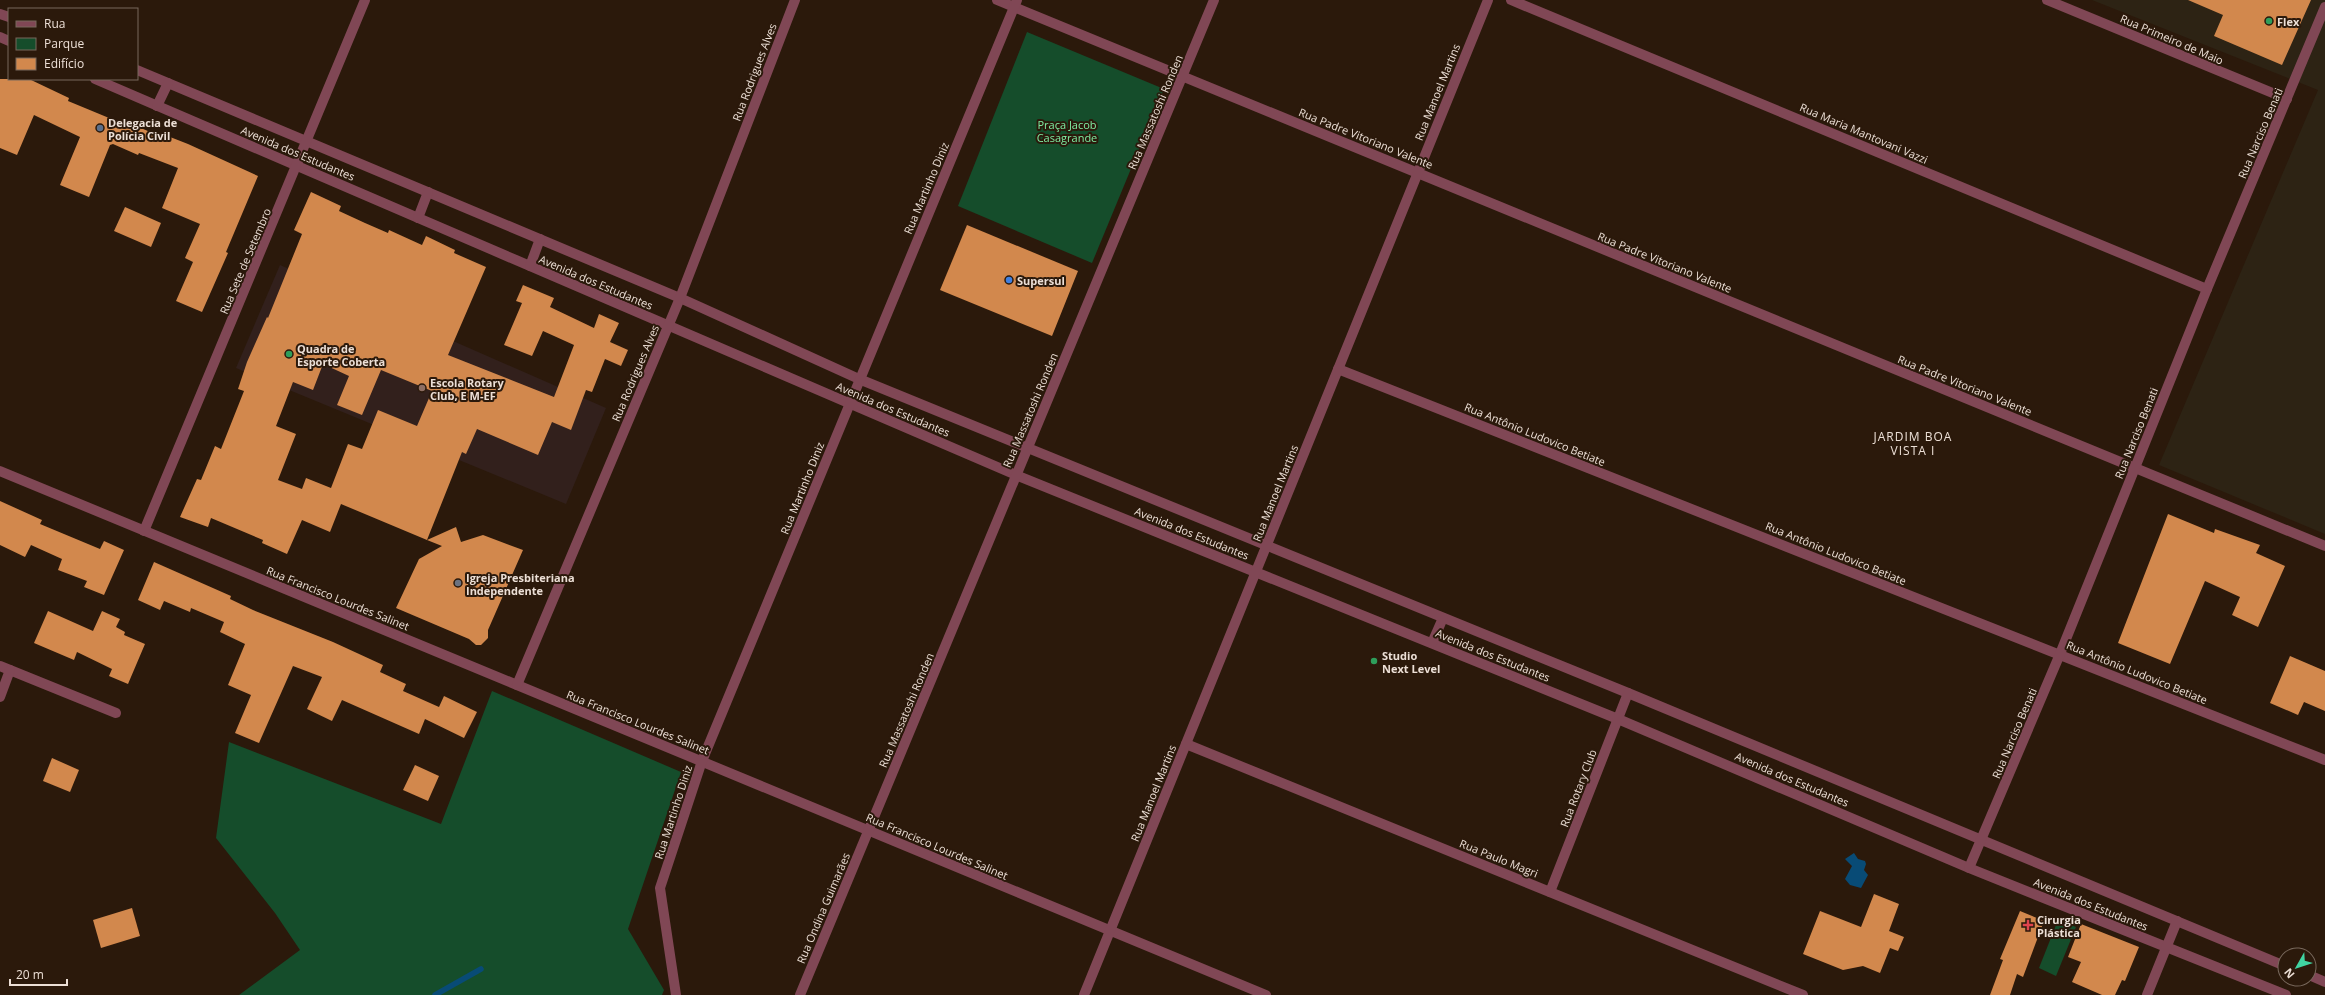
<svg xmlns="http://www.w3.org/2000/svg" width="2325" height="995" font-family="'Open Sans',sans-serif">
<style>
.industrial{fill:#2d2314}
.education{fill:#32201c}
.green{fill:#154d2b}
.water{fill:#084b76}
.lines{fill:none;stroke-linecap:round;stroke-linejoin:round}
.stream{stroke:#084b76;stroke-width:5.5}
.building{fill:#d2884d;fill-rule:evenodd}
.minor{stroke:#804755;stroke-width:10}
.leisure-dot{fill:#2e9e5b;stroke:#2b190b;stroke-width:1.5}
.service-dot{fill:#5c6f8a;stroke:#2b190b;stroke-width:1.5}
.shop-dot{fill:#3f7fe0;stroke:#2b190b;stroke-width:1.5}
.education-dot{fill:#8d6e63;stroke:#2b190b;stroke-width:1.5}
.worship-dot{fill:#6b7280;stroke:#2b190b;stroke-width:1.5}
.health-dot{fill:#e0444e;stroke:#2b190b;stroke-width:1.5}
.labels{text-anchor:middle;dominant-baseline:central;stroke-width:4;stroke-linejoin:round;paint-order:stroke}
.poi-label{font-size:11px;font-weight:bold;fill:#ecdfd6;stroke:#2b190b;text-anchor:start}
.street-label{font-size:11px;fill:#ecdfd6;stroke:#2b190b}
.park-label{font-size:11px;fill:#7fefa4;stroke:#2b190b}
.neighbourhood-label{font-size:12px;letter-spacing:1px;fill:#ecdfd6;stroke:#2b190b}
</style>
<rect width="100%" height="100%" fill="#2b190b"/>
<path class="industrial" d="M2092,0H2325V534L2159,465L2318,90Z"/>
<path class="education" d="M280,265L606,408L566,504L236,368Z"/>
<g class="green">
<path d="M1027,32L1164,89L1092,263L958,206Z"/>
<path d="M492,691L681,772L628,929L664,990L662,995H239L300,950L275,913L216,838L229,742L441,824Z"/>
<path d="M2058,920L2076,927L2056,976L2039,968Z"/>
</g>
<path class="water" d="M1854,853L1858,859L1865,861L1866,864L1864,870L1868,875L1861,888L1850,885L1845,879L1852,866L1845,859Z"/>
<g class="lines">
<path class="stream" d="M435,995L481,969"/>
</g>
<g class="building">
<path d="M2188,0H2311L2282,65L2214,36L2223,15Z"/>
<path d="M0,79H29L69,98L68,101L126,125L127,122L164,138L165,135L188,144L258,176L226,252L228,253L202,312L176,301L193,262L185,258L200,224L162,208L178,168L139,153L138,155L113,144L110,145L89,197L60,185L80,137L34,115L17,155L0,148Z"/>
<path d="M311,192L341,206L339,211L365,223L388,233L389,230L422,245L426,236L455,250L454,253L486,267L448,355L554,397L574,345L543,331L532,356L504,345L522,303L516,301L523,285L554,298L550,307L594,328L599,314L619,323L610,342L628,350L621,366L605,359L592,392L586,390L571,430L552,422L538,455L477,429L466,454L462,452L427,540L341,504L330,532L302,520L287,554L262,543L263,540L211,518L208,527L180,517L197,479L201,480L215,446L221,449L244,391L238,389L247,362L267,317L268,318L302,234L294,230ZM323,364L349,376L337,405L362,415L381,370L432,391L417,426L378,410L362,449L348,444L331,488L306,478L302,489L278,480L296,434L276,426L293,382L313,390Z"/>
<path d="M125,207L161,223L151,247L114,231Z"/>
<path d="M967,225L1078,271L1052,336L940,290Z"/>
<path d="M0,501L42,520L40,524L100,549L104,541L124,550L104,595L84,587L87,581L58,570L62,559L31,545L25,557L0,545Z"/>
<path d="M2168,514L2214,533L2215,529L2260,545L2256,553L2285,566L2258,627L2232,615L2240,597L2205,581L2170,664L2118,643Z"/>
<path d="M456,527L461,542L483,535L523,550L488,630V638L481,645H476L469,639L396,608L419,559L442,546L427,540Z"/>
<path d="M154,562L231,596L230,599L253,610L333,642L383,665L380,672L406,684L403,691L439,707L444,696L477,712L464,738L425,719L419,734L342,700L332,721L307,709L322,677L293,666L259,743L235,733L251,695L228,685L245,644L220,632L224,622L191,608L190,612L164,601L160,610L138,600Z"/>
<path d="M48,611L93,631L102,611L120,619L116,627L125,632L124,635L145,644L128,684L109,676L112,669L77,652L74,660L34,643Z"/>
<path d="M2290,656L2325,671V711L2304,702L2298,715L2270,703Z"/>
<path d="M52,758L79,770L70,792L43,781Z"/>
<path d="M415,765L439,776L428,801L403,790Z"/>
<path d="M1874,894L1899,904L1889,931L1904,937L1898,951L1890,948L1880,973L1863,966L1843,970L1803,954L1820,911L1861,927Z"/>
<path d="M132,908L140,936L101,948L93,920Z"/>
<path d="M2020,911L2044,921L2023,977L2017,974L2010,995H1990L2003,960L2000,959Z"/>
<path d="M2081,924L2139,947L2125,981L2122,980L2115,995H2102L2072,982L2081,962L2068,957Z"/>
</g>
<g class="lines">
<g class="minor">
<path d="M997,0L2325,546"/>
<path d="M1511,0L2207,289"/>
<path d="M2047,0L2287,99"/>
<path d="M0,14L9,17"/>
<path d="M0,37L9,41"/>
<path d="M137,70L680,298L859,379L1628,693L2285,966"/>
<path d="M95,79L1016,475L1618,719L1969,868L2286,995"/>
<path d="M157,106L168,83"/>
<path d="M418,218L428,192"/>
<path d="M530,266L540,239"/>
<path d="M1338,369L2325,760"/>
<path d="M0,471L1266,995"/>
<path d="M144,531L365,0"/>
<path d="M1432,643L1443,618"/>
<path d="M0,666L116,713"/>
<path d="M517,685L680,298L795,0"/>
<path d="M0,697L10,670"/>
<path d="M1186,744L1803,995"/>
<path d="M1969,868L2060,654L2207,289L2325,7"/>
<path d="M1550,892L1628,693"/>
<path d="M2309,975L2325,982"/>
<path d="M676,995L660,888L702,761L1017,0"/>
<path d="M800,995L1214,0"/>
<path d="M1084,995L1488,0"/>
<path d="M2147,995L2177,921"/>
</g>
</g>
<g class="leisure-dot">
<circle cx="2269" cy="21" r="4"/>
<circle cx="289" cy="354" r="4"/>
<circle cx="1374" cy="661" r="4"/>
</g>
<circle class="service-dot" cx="100" cy="128" r="4"/>
<circle class="shop-dot" cx="1009" cy="280" r="4"/>
<circle class="education-dot" cx="422" cy="388" r="4"/>
<circle class="worship-dot" cx="458" cy="583" r="4"/>
<path class="health-dot" d="M2026 919h4v4h4v4h-4v4h-4v-4h-4v-4h4z"/>
<g class="labels">
<g class="poi-label">
<text x="2277" y="21">Flex</text>
<text x="108" y="122">Delegacia de<tspan x="108" dy="13">Polícia Civil</tspan></text>
<text x="1017" y="280">Supersul</text>
<text x="297" y="348">Quadra de<tspan x="297" dy="13">Esporte Coberta</tspan></text>
<text x="430" y="382">Escola Rotary<tspan x="430" dy="13">Club, E M-EF</tspan></text>
<text x="466" y="577">Igreja Presbiteriana<tspan x="466" dy="13">Independente</tspan></text>
<text x="1382" y="655">Studio<tspan x="1382" dy="13">Next Level</tspan></text>
<text x="2037" y="919">Cirurgia<tspan x="2037" dy="13">Plástica</tspan></text>
</g>
<g class="street-label">
<text transform="translate(2172 39) rotate(23)">Rua Primeiro de Maio</text>
<text transform="translate(754 72) rotate(-69)">Rua Rodrigues Alves</text>
<text transform="translate(1437 92) rotate(-68)">Rua Manoel Martins</text>
<text transform="translate(1155 112) rotate(-67)">Rua Massatoshi Ronden</text>
<text transform="translate(1864 133) rotate(23)">Rua Maria Mantovani Vazzi</text>
<text transform="translate(2260 133) rotate(-67)">Rua Narciso Benati</text>
<text transform="translate(1366 138) rotate(22)">Rua Padre Vitoriano Valente</text>
<text transform="translate(298 153) rotate(23)">Avenida dos Estudantes</text>
<text transform="translate(926 188) rotate(-67)">Rua Martinho Diniz</text>
<text transform="translate(245 261) rotate(-67)">Rua Sete de Setembro</text>
<text transform="translate(1665 262) rotate(22)">Rua Padre Vitoriano Valente</text>
<text transform="translate(596 282) rotate(23)">Avenida dos Estudantes</text>
<text transform="translate(635 373) rotate(-67)">Rua Rodrigues Alves</text>
<text transform="translate(1965 385) rotate(22)">Rua Padre Vitoriano Valente</text>
<text transform="translate(893 409) rotate(23)">Avenida dos Estudantes</text>
<text transform="translate(1030 410) rotate(-67)">Rua Massatoshi Ronden</text>
<text transform="translate(2136 433) rotate(-68)">Rua Narciso Benati</text>
<text transform="translate(1535 434) rotate(22)">Rua Antônio Ludovico Betiate</text>
<text transform="translate(802 488) rotate(-68)">Rua Martinho Diniz</text>
<text transform="translate(1275 493) rotate(-68)">Rua Manoel Martins</text>
<text transform="translate(1192 533) rotate(22)">Avenida dos Estudantes</text>
<text transform="translate(1836 553) rotate(22)">Rua Antônio Ludovico Betiate</text>
<text transform="translate(338 598) rotate(22)">Rua Francisco Lourdes Salinet</text>
<text transform="translate(1493 655) rotate(22)">Avenida dos Estudantes</text>
<text transform="translate(2137 672) rotate(22)">Rua Antônio Ludovico Betiate</text>
<text transform="translate(906 710) rotate(-67)">Rua Massatoshi Ronden</text>
<text transform="translate(638 722) rotate(22)">Rua Francisco Lourdes Salinet</text>
<text transform="translate(2014 733) rotate(-67)">Rua Narciso Benati</text>
<text transform="translate(1792 779) rotate(23)">Avenida dos Estudantes</text>
<text transform="translate(1578 788) rotate(-69)">Rua Rotary Club</text>
<text transform="translate(1153 793) rotate(-68)">Rua Manoel Martins</text>
<text transform="translate(673 812) rotate(-72)">Rua Martinho Diniz</text>
<text transform="translate(937 846) rotate(23)">Rua Francisco Lourdes Salinet</text>
<text transform="translate(1499 858) rotate(22)">Rua Paulo Magri</text>
<text transform="translate(2091 904) rotate(22)">Avenida dos Estudantes</text>
<text transform="translate(823 908) rotate(-67)">Rua Ondina Guimarães</text>
</g>
<g class="park-label">
<text x="1067" y="124">Praça Jacob<tspan x="1067" dy="13">Casagrande</tspan></text>
</g>
<g class="neighbourhood-label">
<text x="1913" y="436">JARDIM BOA<tspan x="1913" dy="14">VISTA I</tspan></text>
</g>
</g>
<rect x="8" y="8" width="130" height="72" fill="#2b190b" stroke="#78685c"/>
<rect x="16" y="21" width="20" height="6" fill="#804755" stroke="#78685c"/>
<text x="44" y="28" font-size="12" fill="#ecdfd6">Rua</text>
<rect x="16" y="38" width="20" height="12" fill="#154d2b" stroke="#78685c"/>
<text x="44" y="48" font-size="12" fill="#ecdfd6">Parque</text>
<rect x="16" y="58" width="20" height="12" fill="#d2884d" stroke="#78685c"/>
<text x="44" y="68" font-size="12" fill="#ecdfd6">Edifício</text>
<g transform="translate(2297 967) rotate(231)"><circle r="19" fill="#2b190b" stroke="#78685c"/>
<path d="M0-3L7 15L0 10L-7 15Z" fill="#40d4a2"/>
<text y="-6" font-size="11" font-weight="bold" text-anchor="middle" fill="#ecdfd6">N</text>
</g>
<path d="M10 979v6h57v-6" fill="none" stroke="#ecdfd6" stroke-width="2"/>
<text x="16" y="979" font-size="12" fill="#ecdfd6" stroke="#2b190b" stroke-width="3" paint-order="stroke">20 m</text>
</svg>
